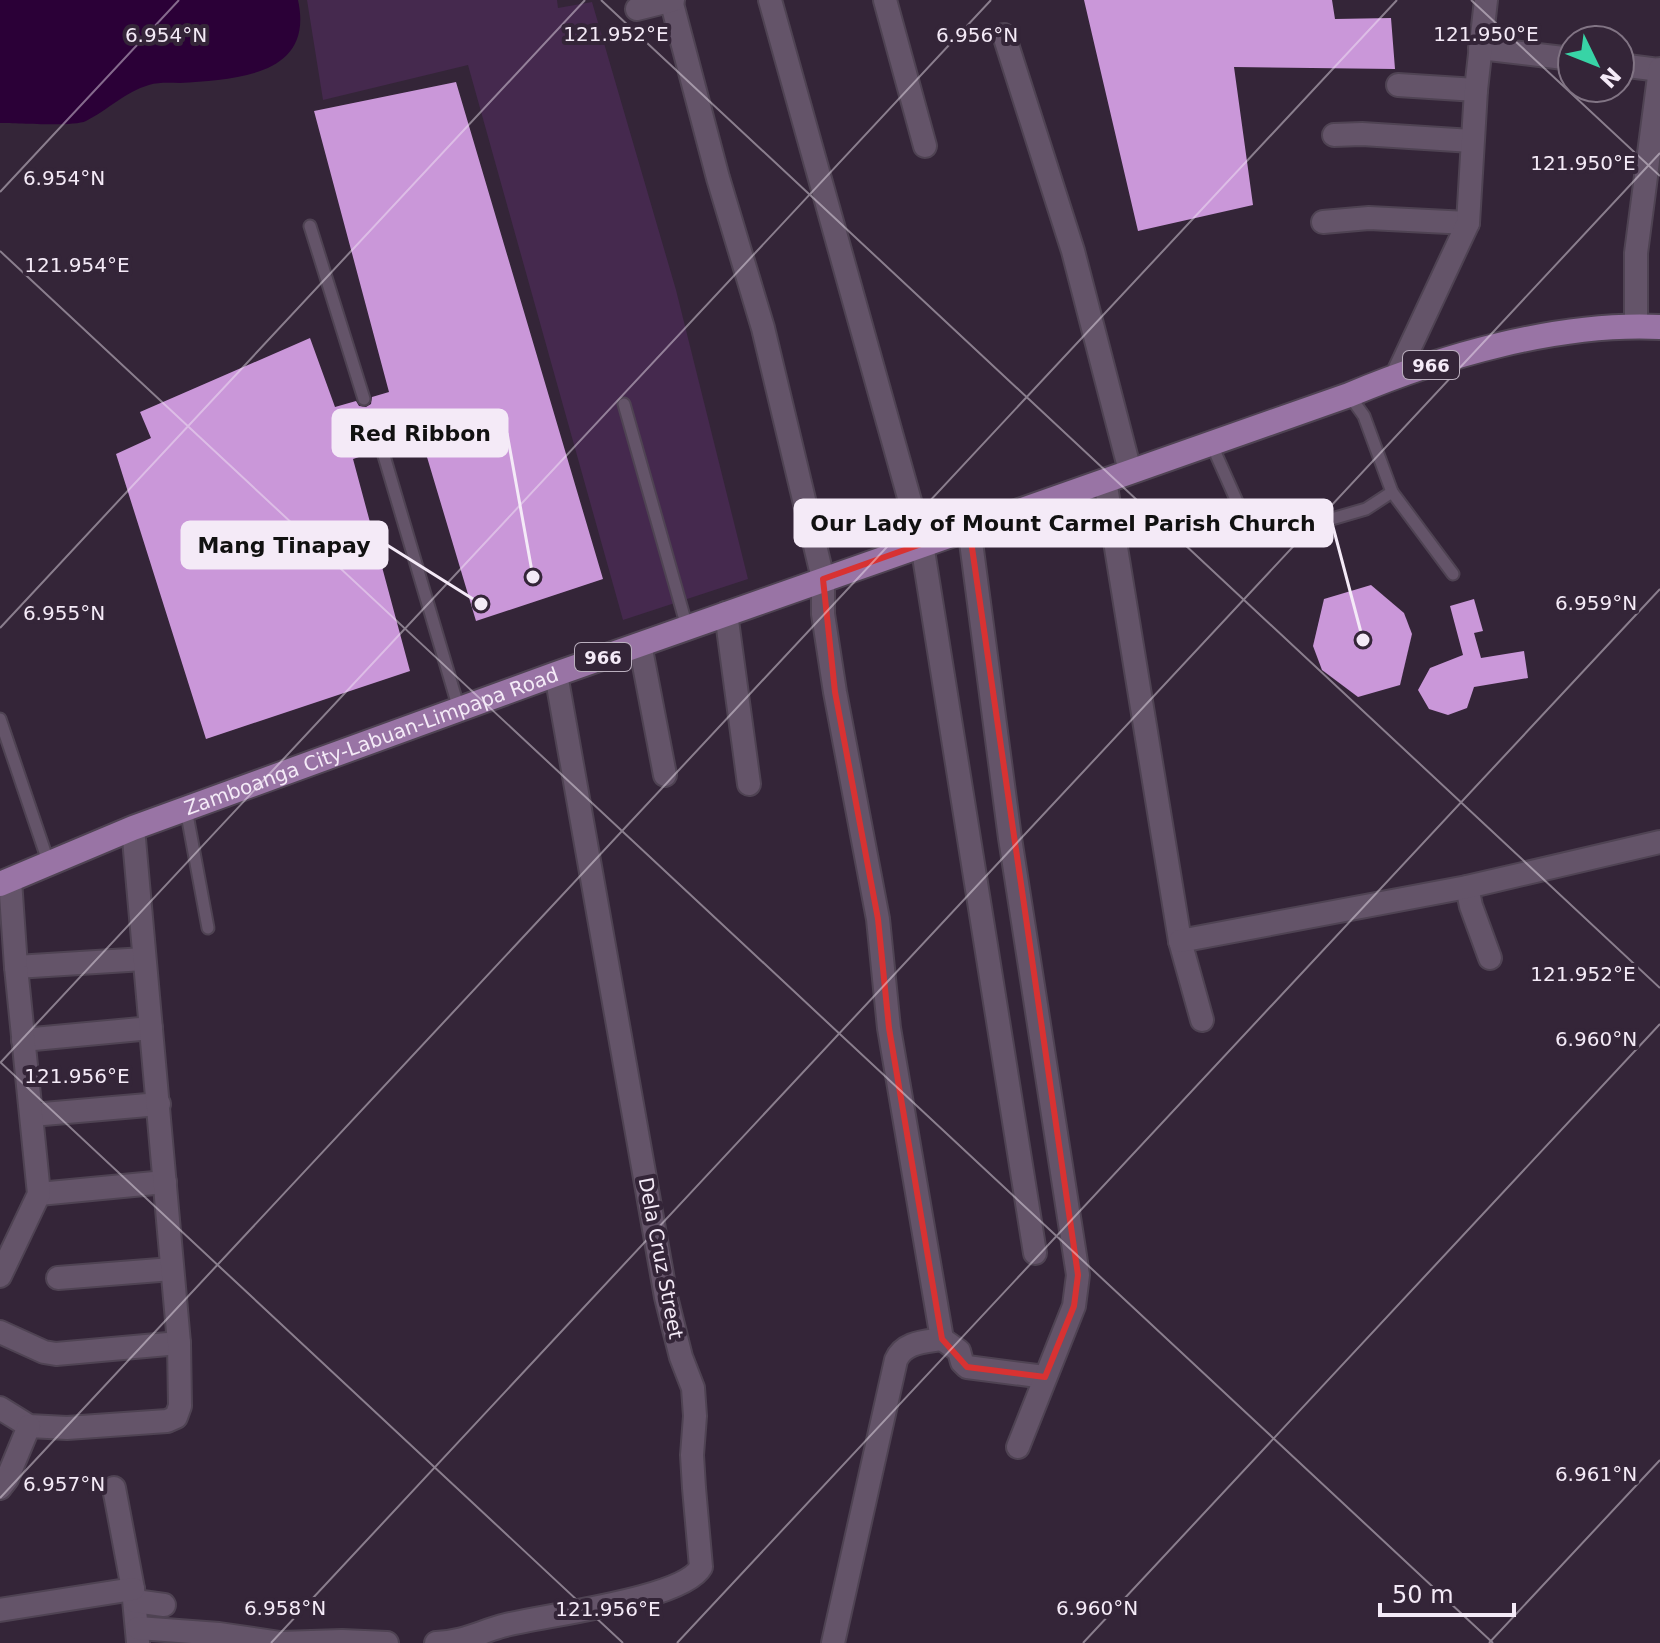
<svg xmlns="http://www.w3.org/2000/svg" width="1660" height="1643" font-family="'DejaVu Sans',sans-serif">
<style>
.green{fill:#45294e}
.water{fill:#2b0037}
.building{fill:#ca97d9}
.lines{fill:none;stroke-linecap:round;stroke-linejoin:round}
.service-casing{stroke:#4f4353;stroke-width:15}
.minor-casing{stroke:#4f4353;stroke-width:26}
.primary-casing{stroke:#4f4353;stroke-width:28}
.service{stroke:#645469;stroke-width:11}
.minor{stroke:#645469;stroke-width:22}
.primary{stroke:#9974a5;stroke-width:24}
.marked{fill:none;stroke:#d83232;stroke-width:6;stroke-linejoin:round}
.ticks{fill:none;stroke:#f4eaf7;stroke-width:2;stroke-opacity:0.45}
.labels{text-anchor:middle;dominant-baseline:central;stroke-width:8;stroke-linejoin:round;paint-order:stroke}
.shield{fill:#342538;stroke:#baafbe;stroke-width:2}
.shield-label{font-size:18px;font-weight:bold;fill:#f4eaf7}
.street-label{font-size:20px;fill:#f4eaf7;stroke:#342538}
.ticks-label{font-size:20px;text-anchor:middle;fill:#f4eaf7;stroke:#342538;stroke-width:8;stroke-linejoin:round;paint-order:stroke}
.leader{fill:none;stroke:#f4eaf7;stroke-width:3}
.callout-dot{fill:#f4eaf7;stroke:#342538;stroke-width:3}
.callout{fill:#f4eaf7;stroke:#f4eaf7;stroke-width:3}
.callout-label{font-size:22px;text-anchor:middle;font-weight:bold;fill:#111}
</style>
<rect width="100%" height="100%" fill="#342538"/>
<path class="green" d="M307,0H557L558,8L592,2L676,290L748,579L623,620L468,65L323,100Z"/>
<path class="water" d="M0,0H298C315,77 234,79 180,83C170,83 159,82 149,85C125,92 108,110 86,121C74,127 17,123 0,123Z"/>
<g class="building">
<path d="M1084,0H1332L1335,19L1391,18L1395,69L1234,67L1253,205L1138,231Z"/>
<path d="M456,82L603,579L476,621L421,437L390,447L385,441H379L374,446V452L353,459L410,671L206,739L116,454L151,438L140,412L310,338L335,407L356,401L359,406L366,407L371,404L372,397L389,392L314,111Z"/>
<path d="M1371,585L1404,613L1412,634L1400,685L1358,697L1322,670L1313,646L1324,599Z"/>
<path d="M1474,599L1483,631L1474,633L1481,658L1524,651L1528,678L1474,687L1467,708L1448,715L1429,709L1418,690L1430,668L1463,655L1450,606Z"/>
</g>
<g class="lines">
<g class="service-casing">
<g id="service">
<path d="M310,226L364,399"/>
<path d="M624,404L687,627"/>
<path d="M1211,443L1246,522L1260,530L1280,534L1366,509L1392,492L1364,416L1349,395"/>
<path d="M382,449L459,709"/>
<path d="M1392,492L1453,574"/>
<path d="M0,719L49,864"/>
<path d="M186,809L208,928"/>
</g>
</g>
<g class="minor-casing">
<g id="minor">
<path d="M671,0L718,178L763,328L823,579V614L835,692L878,919L889,1028L942,1339L959,1351L962,1362L967,1367L1045,1377"/>
<path d="M770,0L922,544L1035,1253"/>
<path d="M885,0L925,146"/>
<path d="M637,9L673,0"/>
<path d="M1004,35L1073,251L1130,471"/>
<path d="M1480,48L1572,59"/>
<path d="M1620,65L1660,70"/>
<path d="M1398,85L1476,90"/>
<path d="M1334,135L1362,134L1472,141"/>
<path d="M1323,222L1369,218L1468,223"/>
<path d="M1636,325V253L1660,69"/>
<path d="M1397,375L1468,223L1476,90L1486,0"/>
<path d="M1105,480L1180,941L1202,1020"/>
<path d="M969,527L1010,838L1078,1275L1074,1306L1018,1447"/>
<path d="M726,613L749,784"/>
<path d="M640,644L665,775"/>
<path d="M1467,887L1471,906L1490,958"/>
<path d="M1180,941L1467,887L1660,842"/>
<path d="M16,967L144,959"/>
<path d="M23,1040L151,1028"/>
<path d="M32,1115L159,1104"/>
<path d="M39,1194L165,1182"/>
<path d="M0,1276L39,1194L16,967L10,880"/>
<path d="M58,1278L172,1269"/>
<path d="M0,1332L44,1352L56,1354L179,1343"/>
<path d="M0,1408L29,1426L67,1428L167,1421L176,1417L180,1406L179,1343L133,828"/>
<path d="M0,1488L7,1479L29,1426"/>
<path d="M114,1488L133,1589L138,1642"/>
<path d="M135,1601L164,1605"/>
<path d="M0,1610L133,1589"/>
<path d="M138,1628L219,1634L280,1643L342,1641L387,1643"/>
<path d="M436,1643C463,1642 478,1633 502,1626C542,1615 683,1600 701,1567L694,1488L692,1455L695,1416L693,1388L681,1357L666,1297L556,674"/>
<path d="M833,1643L896,1360C904,1342 924,1342 942,1339"/>
</g>
</g>
<g class="primary-casing">
<g id="primary">
<path id="s1" d="M0,884L133,828L556,674L1349,395C1442,356 1559,322 1660,327"/>
</g>
</g>
<use href="#service" class="service"/>
<use href="#minor" class="minor"/>
<use href="#primary" class="primary"/>
</g>
<path class="marked" d="M969,527L1078,1275L1074,1306L1045,1377L967,1367L942,1339L889,1028L878,919L835,692L823,579Z"/>
<path class="ticks" d="M601,0L1660,988M1471,0L1660,176M0,192L179,0M0,251L1493,1643M0,628L585,0M0,1062L623,1643M0,1063L991,0M0,1498L1397,0M271,1643L1660,153M677,1643L1660,589M1083,1643L1660,1024M1489,1643L1660,1460"/>
<g class="labels">
<g class="shield">
<rect x="1403" y="351" width="56" height="28" rx="6"/>
<rect x="575" y="643" width="56" height="28" rx="6"/>
</g>
<g class="shield-label">
<text x="1431" y="365">966</text>
<text x="603" y="657">966</text>
</g>
<g class="street-label">
<text stroke="none"><textPath href="#s1" startOffset="398">Zamboanga City-Labuan-Limpapa Road</textPath></text>
<text transform="translate(661 1258) rotate(79)">Dela Cruz Street</text>
</g>
</g>
<g class="ticks-label">
<text x="1486" y="41">121.950°E</text>
<text x="616" y="41">121.952°E</text>
<text x="977" y="42">6.956°N</text>
<text x="166" y="42">6.954°N</text>
<text x="1583" y="170">121.950°E</text>
<text x="64" y="185">6.954°N</text>
<text x="77" y="272">121.954°E</text>
<text x="1596" y="610">6.959°N</text>
<text x="64" y="620">6.955°N</text>
<text x="1583" y="981">121.952°E</text>
<text x="1596" y="1046">6.960°N</text>
<text x="77" y="1083">121.956°E</text>
<text x="1596" y="1481">6.961°N</text>
<text x="64" y="1491">6.957°N</text>
<text x="285" y="1615">6.958°N</text>
<text x="1097" y="1615">6.960°N</text>
<text x="608" y="1616">121.956°E</text>
</g>
<path class="leader" d="M533 577L507 433M1363 640L1332 523M481 604L387 545"/>
<g class="callout-dot">
<circle cx="533" cy="577" r="8"/>
<circle cx="1363" cy="640" r="8"/>
<circle cx="481" cy="604" r="8"/>
</g>
<g class="callout">
<rect x="333" y="410" width="174" height="46" rx="8"/>
<rect x="795" y="500" width="537" height="46" rx="8"/>
<rect x="182" y="522" width="205" height="46" rx="8"/>
</g>
<g class="callout-label">
<text x="420" y="441">Red Ribbon</text>
<text x="1063" y="531">Our Lady of Mount Carmel Parish Church</text>
<text x="284" y="553">Mang Tinapay</text>
</g>
<g transform="translate(1596 64) rotate(133)"><circle r="38" fill="#342538" stroke="#817484" stroke-width="2"/>
<path d="M0-6L14 30L0 20L-14 30Z" fill="#38d4a6"/>
<text y="-12" font-size="22" font-weight="bold" text-anchor="middle" fill="#f4eaf7">N</text>
</g>
<path d="M1380 1603v12h134v-12" fill="none" stroke="#f4eaf7" stroke-width="4"/>
<text x="1392" y="1603" font-size="24" fill="#f4eaf7" stroke="#342538" stroke-width="6" paint-order="stroke">50 m</text>
</svg>
